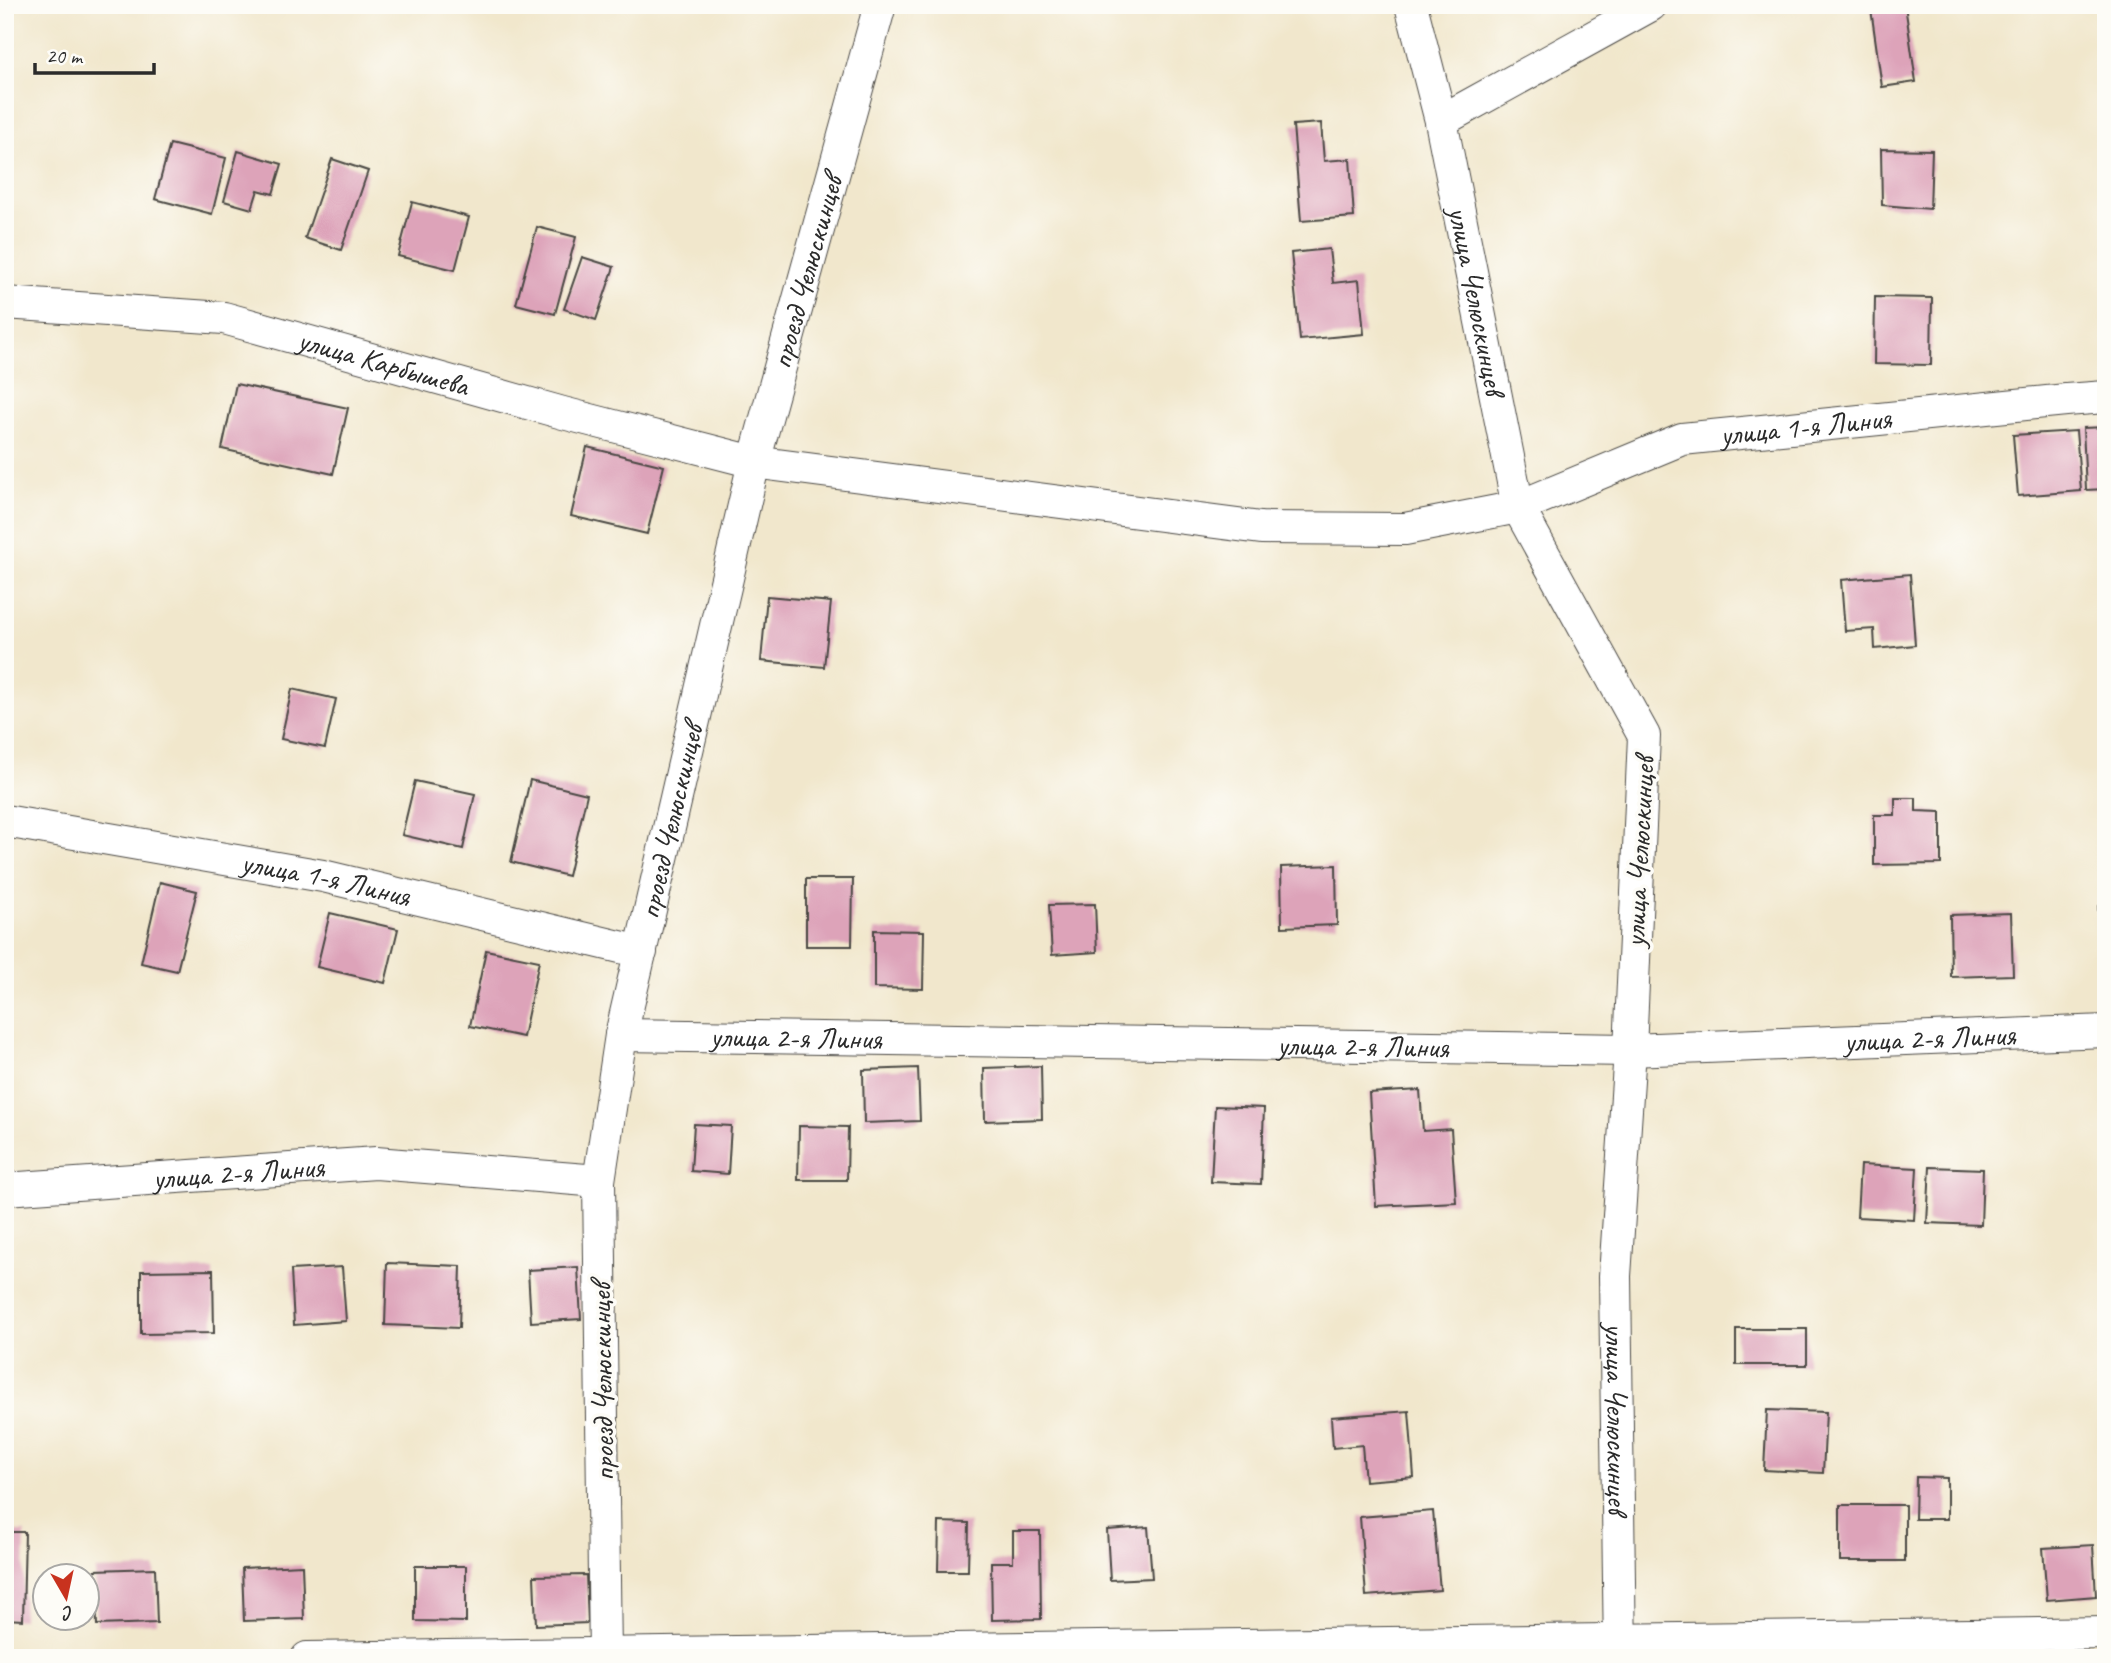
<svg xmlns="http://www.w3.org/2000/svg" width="2111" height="1663" font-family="Caveat,sans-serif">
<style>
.building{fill:#dda3b9}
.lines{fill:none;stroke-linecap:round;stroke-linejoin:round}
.minor-casing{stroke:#494743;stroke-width:34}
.minor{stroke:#fff;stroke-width:32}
.labels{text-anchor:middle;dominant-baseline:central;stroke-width:7;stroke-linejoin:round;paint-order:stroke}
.street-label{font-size:30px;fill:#2b2b2b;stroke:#fdfcf7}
</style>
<rect width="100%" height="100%" fill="#fdfcf7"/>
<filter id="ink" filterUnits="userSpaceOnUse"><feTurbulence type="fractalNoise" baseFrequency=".0143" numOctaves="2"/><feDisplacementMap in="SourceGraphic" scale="14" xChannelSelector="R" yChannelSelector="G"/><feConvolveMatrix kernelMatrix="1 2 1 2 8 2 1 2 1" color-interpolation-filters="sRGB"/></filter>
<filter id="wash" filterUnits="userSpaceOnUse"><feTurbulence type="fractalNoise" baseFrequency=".00686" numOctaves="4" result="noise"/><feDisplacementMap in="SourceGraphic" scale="28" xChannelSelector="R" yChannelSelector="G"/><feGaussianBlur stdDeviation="1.57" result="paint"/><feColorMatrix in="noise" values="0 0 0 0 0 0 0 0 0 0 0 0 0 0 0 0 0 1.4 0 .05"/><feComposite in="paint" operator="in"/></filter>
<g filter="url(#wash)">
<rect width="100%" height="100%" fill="#f1e7cc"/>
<g id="blocks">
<g class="building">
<path d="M1905,5L1916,82L1882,87L1871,9Z"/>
<path d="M1321,123L1324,161L1350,159L1354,217L1301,221L1293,125Z"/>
<path d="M170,144L226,158L212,214L155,199Z"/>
<path d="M1881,149L1932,150L1930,209L1882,205Z"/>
<path d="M238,151L282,164L273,194L258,190L252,209L224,201Z"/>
<path d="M332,159L368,171L341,250L305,238Z"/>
<path d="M412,202L469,217L455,270L398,256Z"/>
<path d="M537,227L576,237L555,314L516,304Z"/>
<path d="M1329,249L1333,283L1359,280L1364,334L1300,340L1291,253Z"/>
<path d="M582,257L614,267L596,320L564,309Z"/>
<path d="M1875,297L1932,298L1931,365L1874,364Z"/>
<path d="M236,384L348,408L333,474L222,449Z"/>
<path d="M2106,427V489L2086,490L2083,428Z"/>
<path d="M2076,431L2081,491L2018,496L2013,435Z"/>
<path d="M587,447L664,466L647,534L571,516Z"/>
<path d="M1910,574L1915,645L1875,649L1874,629L1845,631L1841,580Z"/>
<path d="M767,596L831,602L824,667L761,661Z"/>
<path d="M292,689L336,699L325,748L281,739Z"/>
<path d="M530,780L587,794L568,876L511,862Z"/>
<path d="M415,781L475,794L463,849L402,835Z"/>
<path d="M1895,798H1916V811L1941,812V864L1874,865V815H1895Z"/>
<path d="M1336,865L1337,925L1282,927L1281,867Z"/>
<path d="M806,879H853L852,946H806Z"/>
<path d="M160,882L197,891L177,971L141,963Z"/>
<path d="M1095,904L1097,952L1052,955L1049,905Z"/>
<path d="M2098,906H2106V975L2100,976Z"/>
<path d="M330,913L398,929L385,983L317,967Z"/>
<path d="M2011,913L2013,975L1951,977L1950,915Z"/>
<path d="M874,930L924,931L923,989L874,988Z"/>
<path d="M486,950L539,961L523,1037L470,1026Z"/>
<path d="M1041,1066L1042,1119L985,1121L984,1068Z"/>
<path d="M918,1068L920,1121L864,1123L863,1070Z"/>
<path d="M1420,1090L1423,1131L1451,1129L1456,1202L1376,1206L1369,1093Z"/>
<path d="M1215,1106L1264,1108L1261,1184L1211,1182Z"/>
<path d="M694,1124L731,1126L728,1174L691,1171Z"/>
<path d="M799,1126L848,1127L847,1180H798Z"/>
<path d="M1860,1165L1917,1168L1914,1220L1857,1217Z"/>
<path d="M1930,1167L1983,1169L1981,1225L1927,1223Z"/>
<path d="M387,1263L461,1266L459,1328L385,1325Z"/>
<path d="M342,1267L346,1321L294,1325L291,1270Z"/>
<path d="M578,1267L581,1319L531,1322L528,1270Z"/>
<path d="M213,1270L214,1333L141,1334V1271Z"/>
<rect x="1736" y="1329" width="71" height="36"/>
<path d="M1767,1410L1826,1412L1823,1473L1764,1470Z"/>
<path d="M1409,1411L1414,1477L1365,1481L1362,1445L1333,1448L1331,1417Z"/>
<path d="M1916,1477L1947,1478V1519H1915Z"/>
<rect x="1840" y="1505" width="65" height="56"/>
<path d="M1433,1511L1440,1590L1366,1596L1360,1517Z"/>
<path d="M939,1522L969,1523L968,1571H938Z"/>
<path d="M1148,1527L1152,1578L1110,1580L1107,1530Z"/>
<path d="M1013,1531H1040L1041,1619L992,1620L991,1562H1013Z"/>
<path d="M5,1532H25L23,1620L5,1619Z"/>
<path d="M2093,1545L2096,1596L2047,1600L2043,1548Z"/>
<path d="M302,1565L304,1619L244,1621L242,1568Z"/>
<path d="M415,1566H466V1622L415,1621Z"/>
<path d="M155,1568L157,1623L97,1625L95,1570Z"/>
<path d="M586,1575L588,1623L536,1625L534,1576Z"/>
<path d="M2050,1653V1658H1997V1655Z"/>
</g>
</g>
</g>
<g filter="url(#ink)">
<use href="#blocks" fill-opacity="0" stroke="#494743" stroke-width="2"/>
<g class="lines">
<g class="minor-casing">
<g id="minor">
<path id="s1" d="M1411,5L1441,121L1518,507L1644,736L1630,1050L1615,1276L1620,1658"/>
<path d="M1441,121L1651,5"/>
<path id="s2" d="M5,303L224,318L563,413L754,462L1261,528L1405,529L1518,507L1682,439L2066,400L2106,397"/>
<path id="s3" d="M5,821L323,876L641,952"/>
<path id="s4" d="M621,1035L1630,1050L2106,1031"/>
<path id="s5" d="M5,1189L376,1163L599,1181"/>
<path d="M307,1658L2106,1633"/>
<path id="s6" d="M605,1658L599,1181L621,1035L754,462L880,5"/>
</g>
</g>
<use href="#minor" class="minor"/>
</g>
</g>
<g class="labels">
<g class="street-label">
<text stroke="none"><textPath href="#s6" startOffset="1410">проезд Челюскинцев</textPath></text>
<text stroke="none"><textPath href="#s1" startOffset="303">улица Челюскинцев</textPath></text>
<text stroke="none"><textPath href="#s2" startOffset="385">улица Карбышева</textPath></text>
<text stroke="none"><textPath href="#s2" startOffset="1841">улица 1-я Линия</textPath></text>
<text stroke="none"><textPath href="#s6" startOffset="844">проезд Челюскинцев</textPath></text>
<text transform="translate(1639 852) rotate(-87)">улица Челюскинцев</text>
<text stroke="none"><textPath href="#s3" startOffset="326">улица 1-я Линия</textPath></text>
<text stroke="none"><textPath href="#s4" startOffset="175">улица 2-я Линия</textPath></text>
<text stroke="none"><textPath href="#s4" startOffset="1309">улица 2-я Линия</textPath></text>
<text stroke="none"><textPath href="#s4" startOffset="742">улица 2-я Линия</textPath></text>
<text stroke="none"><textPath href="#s5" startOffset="234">улица 2-я Линия</textPath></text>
<text transform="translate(602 1382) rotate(-91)">проезд Челюскинцев</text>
<text stroke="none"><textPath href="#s1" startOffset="1458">улица Челюскинцев</textPath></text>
</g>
</g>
<rect width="2111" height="1663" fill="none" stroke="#fdfcf7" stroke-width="28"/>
<g transform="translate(66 1597) rotate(171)"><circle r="33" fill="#fdfcf7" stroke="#a9a8a5" stroke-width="2"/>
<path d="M0-5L12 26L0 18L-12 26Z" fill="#c8321e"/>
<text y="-10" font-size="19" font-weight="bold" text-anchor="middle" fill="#2b2b2b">С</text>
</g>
<path d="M35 63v10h119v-10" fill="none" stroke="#2b2b2b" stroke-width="3.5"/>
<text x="46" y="63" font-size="21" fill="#2b2b2b" stroke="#fdfcf7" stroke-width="5" paint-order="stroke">20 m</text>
</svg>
